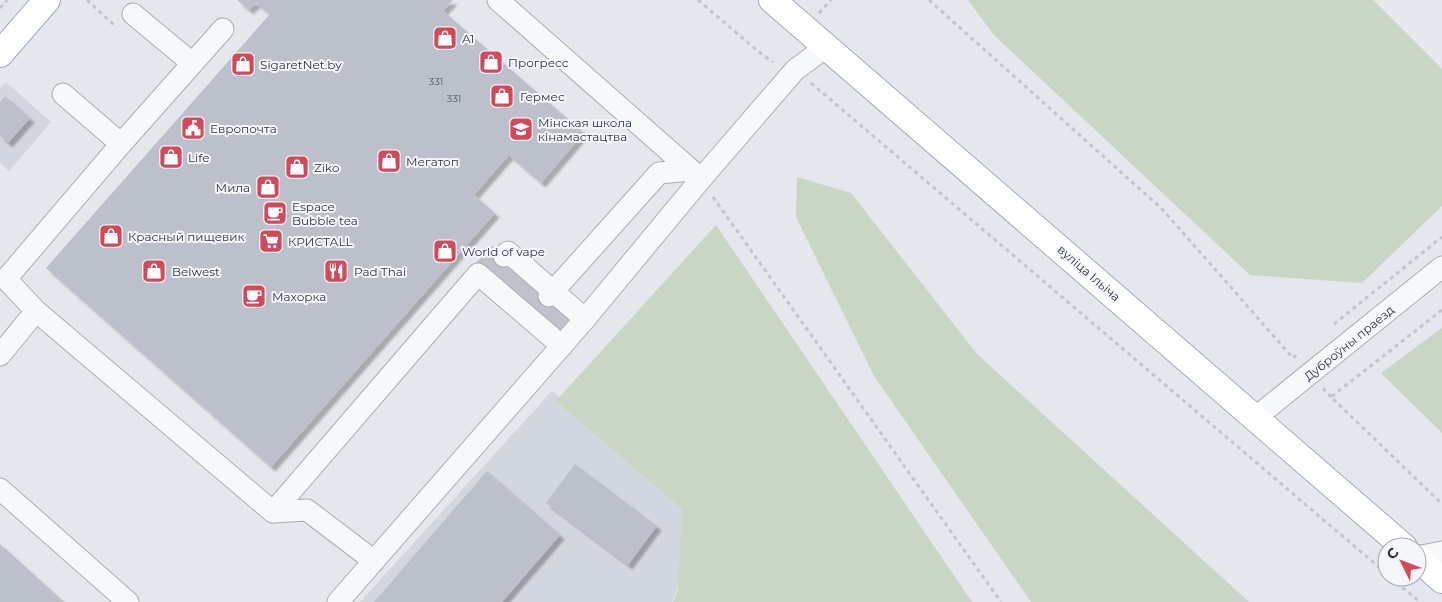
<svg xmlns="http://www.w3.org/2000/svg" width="1442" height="602" font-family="Montserrat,sans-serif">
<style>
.built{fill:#d2d6de}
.green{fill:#c9d6c5}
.building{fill:#bbc0ca;filter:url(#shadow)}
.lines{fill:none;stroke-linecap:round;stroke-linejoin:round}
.minor-tunnel{stroke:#bfc3cb;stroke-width:21;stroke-dasharray:21 11;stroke-linecap:butt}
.minor-casing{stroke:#a9aeb7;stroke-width:23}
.major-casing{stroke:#a3abb8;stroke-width:28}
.path{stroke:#c2c5cb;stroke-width:3;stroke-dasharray:4 4;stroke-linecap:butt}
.minor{stroke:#f7f8fa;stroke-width:21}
.major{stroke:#fff;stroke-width:26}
.labels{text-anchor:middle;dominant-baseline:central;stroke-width:4;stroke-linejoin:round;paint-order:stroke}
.number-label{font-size:10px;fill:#4f5766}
.poi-label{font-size:12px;fill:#2b3445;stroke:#f4f6f9;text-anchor:start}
.street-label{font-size:12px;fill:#2b3445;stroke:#f4f6f9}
</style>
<defs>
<filter id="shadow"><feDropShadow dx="4.5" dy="4.5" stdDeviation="1" flood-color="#0004"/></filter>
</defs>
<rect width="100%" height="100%" fill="#e4e7ec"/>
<g class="built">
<path d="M6,82L51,122L9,171L0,163V89Z"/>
<path d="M552,391L705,522L672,602H360Z"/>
</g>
<g class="green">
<path d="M968,0H1373L1442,69V206L1362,283L1250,275L994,35Z"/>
<path d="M797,177L851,193L977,354L1249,602H1031L874,376L796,217Z"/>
<path d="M716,225L972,602H673L678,590L682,509L556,401Z"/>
<path d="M1442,328V433L1381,373Z"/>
</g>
<g class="building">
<path d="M237,0H453L443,11L584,133L541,183L509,155L474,195L495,213L271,467L46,268L270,14L256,3L249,10Z"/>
<path d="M5,96L30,118L8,143L0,136V102Z"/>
<path d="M492,246L575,319L558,337L475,264Z"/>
<path d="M575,464L657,526L628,565L546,503Z"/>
<path d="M487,471L560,535L502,602H374Z"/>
<path d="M0,544L64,602H0Z"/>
</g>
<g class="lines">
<g class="minor-tunnel">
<path d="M488,274L504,256"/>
<path d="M503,288L519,270"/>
<path d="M520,303L536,285"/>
<path d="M533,314L549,296"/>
<path d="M551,330L567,312"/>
</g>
<g class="minor-casing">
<g id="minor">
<path d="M498,0L701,179"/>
<path d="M133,14L192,63"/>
<path d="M223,29L121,144L6,279L36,311L273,512L307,510L374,561"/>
<path d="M63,94L121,144"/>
<path d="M504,256L508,252L585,319"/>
<path d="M549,296L659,173L691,170"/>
<path d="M0,355L36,311"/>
<path d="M1255,418L1442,267"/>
<path d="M0,489L128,602"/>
<path d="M273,512L478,274L562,346"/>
<path d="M1417,557L1442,552"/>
<path d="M338,602L585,319L701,179L795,70L826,47"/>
</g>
</g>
<g class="major-casing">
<g id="major">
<path d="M772,0L1404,547"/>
<path d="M0,54L47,0"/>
<path d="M1417,558L1442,580"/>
</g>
</g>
<g class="path">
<path d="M87,0L114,25"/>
<path d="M698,0L760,53L773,62"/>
<path d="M929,0L1162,209L1293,358L1296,355"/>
<path d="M0,8L7,0"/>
<path d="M819,13L831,0"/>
<path d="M811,83L1387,574"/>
<path d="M713,197L1001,602"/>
<path d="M1442,310L1331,397L1442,504"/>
<path d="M1334,324L1442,237"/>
<path d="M1323,388L1331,397"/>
<path d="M1390,577L1420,602"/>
</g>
<use href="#minor" class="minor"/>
<use href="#major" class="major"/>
</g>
<defs>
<g id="shop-square" transform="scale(1.25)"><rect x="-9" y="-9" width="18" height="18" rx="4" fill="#d1495b" stroke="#f4f6f9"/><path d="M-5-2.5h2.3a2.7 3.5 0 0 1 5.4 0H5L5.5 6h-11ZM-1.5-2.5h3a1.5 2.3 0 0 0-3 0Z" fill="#fff"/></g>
<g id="civic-square" transform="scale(1.25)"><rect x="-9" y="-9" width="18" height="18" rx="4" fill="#d1495b" stroke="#f4f6f9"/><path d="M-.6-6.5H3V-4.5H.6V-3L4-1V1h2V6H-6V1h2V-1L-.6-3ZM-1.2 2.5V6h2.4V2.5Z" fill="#fff"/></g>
<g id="school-square" transform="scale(1.25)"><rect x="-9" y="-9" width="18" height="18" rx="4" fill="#d1495b" stroke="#f4f6f9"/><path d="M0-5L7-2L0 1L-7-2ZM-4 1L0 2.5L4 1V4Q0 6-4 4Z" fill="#fff"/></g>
<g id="cafe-square" transform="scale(1.25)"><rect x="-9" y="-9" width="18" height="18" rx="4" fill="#d1495b" stroke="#f4f6f9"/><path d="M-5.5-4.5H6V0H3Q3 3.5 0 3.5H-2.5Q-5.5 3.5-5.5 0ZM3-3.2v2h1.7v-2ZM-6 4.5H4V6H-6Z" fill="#fff"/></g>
<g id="supermarket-square" transform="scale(1.25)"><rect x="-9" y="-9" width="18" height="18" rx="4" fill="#d1495b" stroke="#f4f6f9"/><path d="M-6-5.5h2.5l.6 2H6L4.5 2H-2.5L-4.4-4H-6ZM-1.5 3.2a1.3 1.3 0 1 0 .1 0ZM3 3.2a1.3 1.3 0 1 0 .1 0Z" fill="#fff"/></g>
<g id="restaurant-square" transform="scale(1.25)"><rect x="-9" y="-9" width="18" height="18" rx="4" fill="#d1495b" stroke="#f4f6f9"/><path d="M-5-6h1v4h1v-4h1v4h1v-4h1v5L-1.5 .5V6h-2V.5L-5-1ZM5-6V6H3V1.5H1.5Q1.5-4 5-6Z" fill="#fff"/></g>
</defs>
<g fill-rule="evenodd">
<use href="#shop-square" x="445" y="38"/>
<use href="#shop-square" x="491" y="62"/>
<use href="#shop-square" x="243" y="64"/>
<use href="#shop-square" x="502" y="96"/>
<use href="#civic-square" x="193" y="128"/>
<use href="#school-square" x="521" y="129"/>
<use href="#shop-square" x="171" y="157"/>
<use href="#shop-square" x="389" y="161"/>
<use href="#shop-square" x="297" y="167"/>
<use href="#shop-square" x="268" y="187"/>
<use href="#cafe-square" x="275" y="213"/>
<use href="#shop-square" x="111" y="236"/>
<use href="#supermarket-square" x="271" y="241"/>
<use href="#shop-square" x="445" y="251"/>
<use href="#shop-square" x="154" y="271"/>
<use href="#restaurant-square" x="336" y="271"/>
<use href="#cafe-square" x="254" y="296"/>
</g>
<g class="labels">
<g class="number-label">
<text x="436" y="81">331</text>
<text x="454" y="98">331</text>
</g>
<g class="poi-label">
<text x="462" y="38">A1</text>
<text x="508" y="62">Прогресс</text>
<text x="260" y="64">SigaretNet.by</text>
<text x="520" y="96">Гермес</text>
<text x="538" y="122">Мінская школа<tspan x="538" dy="14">кінамастацтва</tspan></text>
<text x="210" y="128">Европочта</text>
<text x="188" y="157">Life</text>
<text x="406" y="161">Мегатоп</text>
<text x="314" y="167">Ziko</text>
<text x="250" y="187" text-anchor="end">Мила</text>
<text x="292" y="206">Espace<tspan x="292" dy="14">Bubble tea</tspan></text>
<text x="128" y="236">Красный пищевик</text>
<text x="288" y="241">КРИСТАLL</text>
<text x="462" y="251">World of vape</text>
<text x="172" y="271">Belwest</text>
<text x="354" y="271">Pad Thai</text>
<text x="272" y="296">Махорка</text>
</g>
<g class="street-label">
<text transform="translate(1089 273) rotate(41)">вуліца Ільіча</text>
<text transform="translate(1349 343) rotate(-39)">Дуброўны праезд</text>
</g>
</g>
<g transform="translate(1402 562) rotate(312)"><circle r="24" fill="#f4f6f9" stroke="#a4a8b1"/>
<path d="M0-4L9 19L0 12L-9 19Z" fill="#d1495b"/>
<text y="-8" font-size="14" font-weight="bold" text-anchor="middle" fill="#2b3445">С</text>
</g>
</svg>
